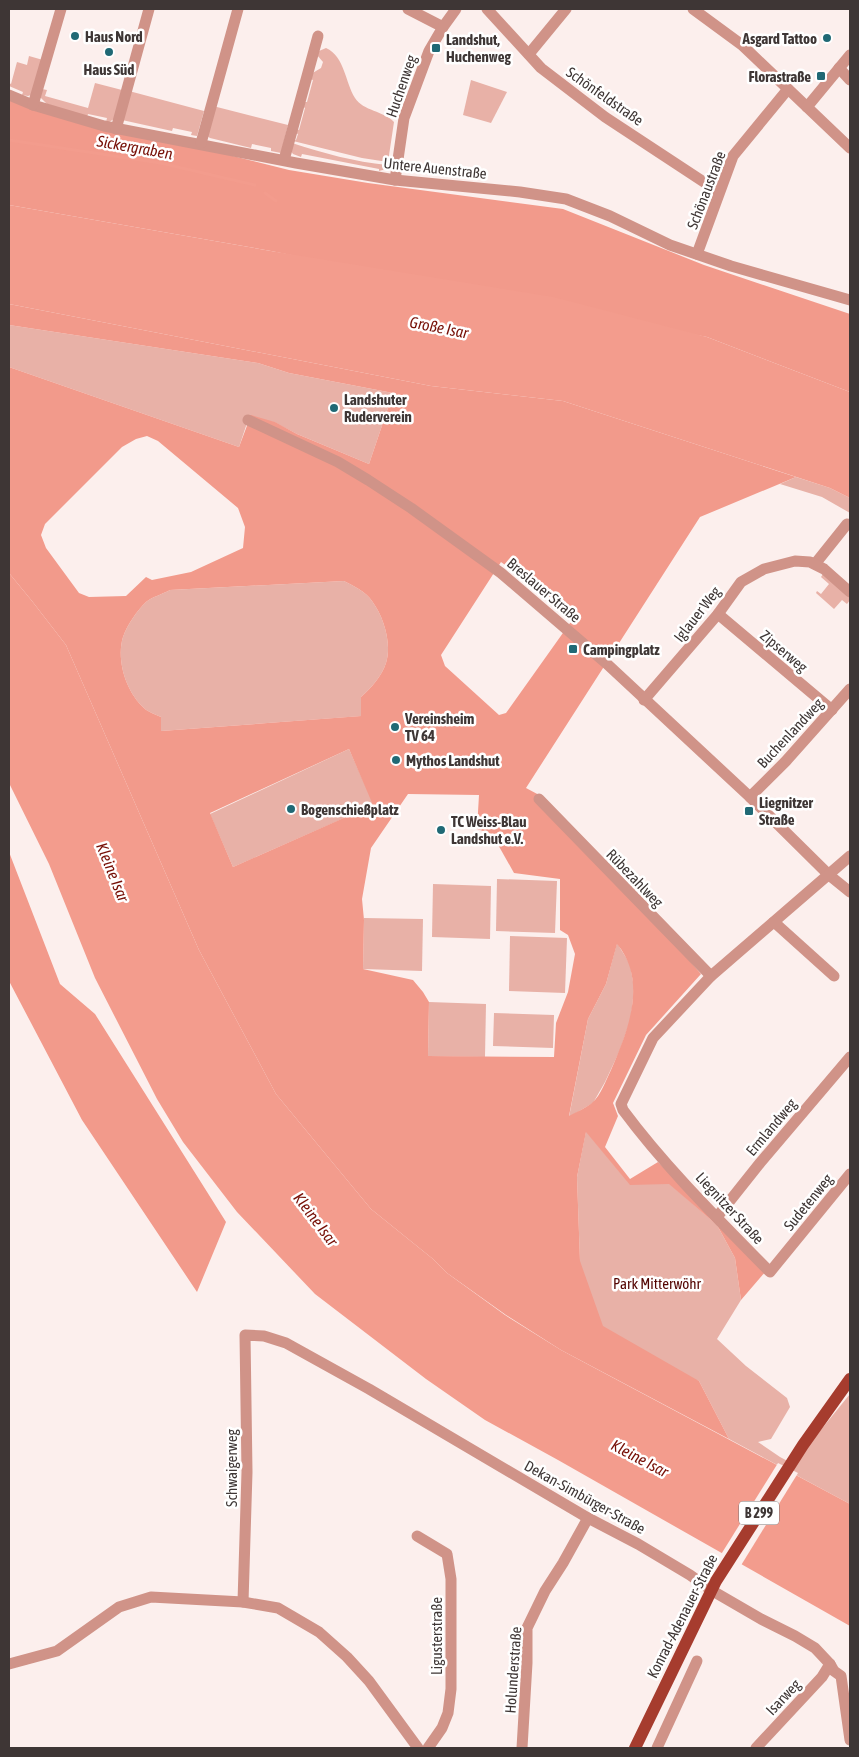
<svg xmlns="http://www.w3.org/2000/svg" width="859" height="1757" font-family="'Asap Condensed',sans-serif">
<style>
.green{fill:#e8b1a7}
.forest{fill:#f29a8b;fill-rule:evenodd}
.water{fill:#f39c8d}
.pier{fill:#fcefed}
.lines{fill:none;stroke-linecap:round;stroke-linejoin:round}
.stream{stroke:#f39c8d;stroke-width:3}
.minor{stroke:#d09388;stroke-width:11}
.primary{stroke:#a63c2e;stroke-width:12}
.poi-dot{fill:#206975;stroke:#fff;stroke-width:2}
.labels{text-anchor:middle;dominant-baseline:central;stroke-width:5;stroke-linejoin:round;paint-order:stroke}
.shield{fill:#fff;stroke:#787272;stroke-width:1}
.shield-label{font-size:14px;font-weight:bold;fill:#3e3635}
.poi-label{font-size:15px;font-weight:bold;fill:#3e3635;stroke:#fff;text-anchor:start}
.street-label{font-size:15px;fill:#3e3635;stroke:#fff}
.park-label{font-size:15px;fill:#530401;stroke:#fff}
.water-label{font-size:16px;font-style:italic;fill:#771007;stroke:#fff}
</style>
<rect width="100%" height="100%" fill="#fcefed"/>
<g class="green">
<path d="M326,48C345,57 345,82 355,98C363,111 384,111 394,122L388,162L362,158L293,141L296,140L298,134L295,133L296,129L299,130L305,108L302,106L303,102H307L313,80L310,79L311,74L321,68L323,62L317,55L319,51Z"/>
<path d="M29,56L43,60L31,95L28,96L22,95L23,92L9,86V83L11,84L17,62L27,65Z"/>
<path d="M471,80L507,92L491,123L463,115Z"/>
<path d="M95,83L122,90L114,119L109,122H106L107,118L88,114L87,117L47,104L40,97L42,89L47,90L45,96L88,108Z"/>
<path d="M129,91L204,111L197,136L191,135L192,132L173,128L172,131L122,120Z"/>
<path d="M213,106L288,125L281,153L271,151V148L252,144L251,148L210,138L207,136Z"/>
<path d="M292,143C323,153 355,162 387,165L386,169L379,171V169L302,154L301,157L293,154L290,150Z"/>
<path d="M9,325L258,363L289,373L393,393L369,464L297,434L274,422L248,420L239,447L9,367Z"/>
<path d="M796,477L830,488L850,498V513L822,497L780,484Z"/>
<path d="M823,574L850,597V600L847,604L842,600L834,609L816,593L817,591L821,594L829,584L821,577Z"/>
<path d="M344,581C354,586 366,592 372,601C384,617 392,644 386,663C382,676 371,688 361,697L362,716L161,731V717C155,714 148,712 144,708C126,692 116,660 123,637C127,625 137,611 146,602C152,597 163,594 170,590Z"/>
<path d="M349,749L374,805L233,867L210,814Z"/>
<path d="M497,879L557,881L555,933L496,931Z"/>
<path d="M433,884L491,886L490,939L432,937Z"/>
<path d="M364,918L423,919L422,971L363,969Z"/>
<path d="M510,936L567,938L565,993L509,991Z"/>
<path d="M617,943L630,964L634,988L631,1018L620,1050L605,1082L593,1103L569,1117L588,1019L606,984Z"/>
<path d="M429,1002L486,1004L485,1057L428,1056Z"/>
<path d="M494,1013L554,1015L553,1048L493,1046Z"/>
<path d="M586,1131L630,1184L669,1183L717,1225L735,1258L741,1300L717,1339L746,1366L787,1398L790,1407L771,1439L758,1442L780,1457L797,1466V1463L811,1442L850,1394V1504L729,1439L699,1381L560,1341L580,1262L577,1177Z"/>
</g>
<g class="forest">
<path d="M9,100L289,170L368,183L563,209L704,265L850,314V392L707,337L271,251L9,205Z"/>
<path d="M9,304L431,386L563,401L796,477L700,517L526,788L541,796L645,909L701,974L646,1035L613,1103L618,1116L605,1147L630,1179L658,1162L766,1271L741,1300L735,1258L717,1225L669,1184L630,1185L586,1132L577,1177L580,1261L603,1326L699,1381L729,1439L561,1350L506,1315L447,1273L433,1259L371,1209L276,1094L199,950L66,645L32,601L9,573V367L239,447L251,415L275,422L297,434L369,464L393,393L289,373L258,363L9,325ZM147,436L158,441L238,508L245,527L243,548L191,572L152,580L146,577L126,596L89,597L79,593L46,548L41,535L45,524L122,447L136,439ZM501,562L575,616L506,713L499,715L445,666L441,655ZM344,581C354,586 366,592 372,601C384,617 392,644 386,663C382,676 371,688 361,697V716L161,731V717C155,714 148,712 144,708C126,692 116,660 123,637C127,625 137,611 146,602C152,597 163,594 170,590ZM349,749L373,805L233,867L210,813ZM408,794L479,795L477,829L492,834L514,873L560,879V930L568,935L575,954L568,992L556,1023L554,1057L428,1056L429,1002L423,992L413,980L363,969L364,920L362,899L371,848ZM617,944C648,981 628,1031 611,1070C606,1080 601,1095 592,1103C586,1108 576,1112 569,1116L588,1019L606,984Z"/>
<path d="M9,852L60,984L95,1014L226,1222L197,1292L82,1120L9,981Z"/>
</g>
<g class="water">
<path d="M9,205L271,251L553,297L707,337L850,392V498L830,488L563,401L431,386L9,304Z"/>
<path d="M9,573L32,601L66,645L199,950L276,1094L371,1209L433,1259L447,1273L505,1315L561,1350L850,1504V1626L558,1460L485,1420L426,1379L315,1294L237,1212L183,1142L157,1099L95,978L49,864L9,783Z"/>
</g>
<path class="pier" d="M778,1463L798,1473L740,1567L720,1556Z"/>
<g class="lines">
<g class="stream">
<path d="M9,140L160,163L255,185"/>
<path d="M265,193L276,201"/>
</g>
<g class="minor">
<path d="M408,9L443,27"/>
<path d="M487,9L541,68L605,117L719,192"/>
<path d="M693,9L742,45L850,148"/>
<path d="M529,54L566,9"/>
<path d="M839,68L850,80"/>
<path d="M9,95L33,105L104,126L296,163L395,180L520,192L566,199L610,216L670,245L731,266L850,300"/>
<path d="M33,105L61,9"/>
<path d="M807,107L850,55"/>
<path d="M116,129L149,9"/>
<path d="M201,143L238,9"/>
<path d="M284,160L318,36"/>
<path d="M395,180L404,118L429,51L443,27L456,9"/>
<path d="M697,254L733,156L788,89"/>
<path d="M248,420L338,462L368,480L411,508L501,573L606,663L750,797L829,875L850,892"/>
<path d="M815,564L847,524"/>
<path d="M718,614L832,710"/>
<path d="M644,700L718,614L741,582L764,569L795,561L810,562L824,569L850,592"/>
<path d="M750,797L786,761L850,689"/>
<path d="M539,799L711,976"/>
<path d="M850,856L711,976L653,1038L621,1104L623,1110C666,1168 719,1220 770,1272L850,1174"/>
<path d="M774,922L834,976"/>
<path d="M717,1217L760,1163L850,1057"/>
<path d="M417,1536L447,1554L451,1579V1689L448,1713L442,1728L428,1748"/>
<path d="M243,1602L247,1472L245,1335L264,1336L286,1343L369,1389L588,1518L638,1544L690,1575L711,1590L761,1619L795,1636L815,1648L830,1664L834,1671L841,1676L850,1740"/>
<path d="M9,1664L57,1651L119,1607L151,1597L243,1602L278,1608L319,1632L347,1657L369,1681L418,1748"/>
<path d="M522,1748L527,1663V1628L545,1591L563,1563L588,1518"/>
<path d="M657,1748L697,1661"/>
<path d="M756,1748L822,1677L830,1664"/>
</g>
<path class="primary" d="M635,1748L716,1581L803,1445L850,1379"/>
</g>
<g class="poi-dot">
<circle cx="75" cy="36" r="5"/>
<circle cx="827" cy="38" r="5"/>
<rect x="431" y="43" width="10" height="10" rx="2.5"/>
<circle cx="109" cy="52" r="5"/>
<rect x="816" y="71" width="10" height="10" rx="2.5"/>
<circle cx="334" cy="408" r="5"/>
<rect x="568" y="644" width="10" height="10" rx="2.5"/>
<circle cx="395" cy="727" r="5"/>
<circle cx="396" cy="760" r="5"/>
<circle cx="291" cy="809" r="5"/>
<rect x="744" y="806" width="10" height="10" rx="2.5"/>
<circle cx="441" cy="830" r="5"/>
</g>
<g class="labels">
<rect class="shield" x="739" y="1501.5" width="40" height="23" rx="4"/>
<g class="shield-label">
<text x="759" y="1513">B 299</text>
</g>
<g class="poi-label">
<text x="85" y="36">Haus Nord</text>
<text x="817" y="38" text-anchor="end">Asgard Tattoo</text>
<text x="446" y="39">Landshut,<tspan x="446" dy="17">Huchenweg</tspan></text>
<text x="109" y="69" text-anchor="middle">Haus Süd</text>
<text x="811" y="76" text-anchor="end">Florastraße</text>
<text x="344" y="399">Landshuter<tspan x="344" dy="17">Ruderverein</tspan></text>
<text x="583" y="649">Campingplatz</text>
<text x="405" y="718">Vereinsheim<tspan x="405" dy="17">TV 64</tspan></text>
<text x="406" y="760">Mythos Landshut</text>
<text x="759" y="802">Liegnitzer<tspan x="759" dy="17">Straße</tspan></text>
<text x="301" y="809">Bogenschießplatz</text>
<text x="451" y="821">TC Weiss-Blau<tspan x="451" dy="17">Landshut e.V.</tspan></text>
</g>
<g class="street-label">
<text transform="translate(401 86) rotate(-71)">Huchenweg</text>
<text transform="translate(605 96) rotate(35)">Schönfeldstraße</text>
<text transform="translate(435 168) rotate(6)">Untere Auenstraße</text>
<text transform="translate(706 190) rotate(-69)">Schönaustraße</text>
<text transform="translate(544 590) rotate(40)">Breslauer Straße</text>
<text transform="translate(697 614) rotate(-52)">Iglauer Weg</text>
<text transform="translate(784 651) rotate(40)">Zipserweg</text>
<text transform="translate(790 733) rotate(-47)">Buchenlandweg</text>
<text transform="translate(635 878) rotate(46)">Rübezahlweg</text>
<text transform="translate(771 1127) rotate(-50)">Ermlandweg</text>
<text transform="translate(808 1202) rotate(-51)">Sudetenweg</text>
<text transform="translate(730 1208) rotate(47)">Liegnitzer Straße</text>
<text transform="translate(231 1468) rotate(-90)">Schwaigerweg</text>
<text transform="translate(585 1497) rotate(29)">Dekan-Simbürger-Straße</text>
<text transform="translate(682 1616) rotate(-63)">Konrad-Adenauer-Straße</text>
<text transform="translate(436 1636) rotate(-90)">Ligusterstraße</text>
<text transform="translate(513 1670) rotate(-86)">Holunderstraße</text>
<text transform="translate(783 1697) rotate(-47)">Isarweg</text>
</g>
<g class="park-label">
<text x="657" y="1283">Park Mitterwöhr</text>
</g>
<g class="water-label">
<text transform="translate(135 147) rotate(10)">Sickergraben</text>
<text transform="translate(439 327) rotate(11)">Große Isar</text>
<text transform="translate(113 872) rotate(68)">Kleine Isar</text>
<text transform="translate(316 1219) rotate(53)">Kleine Isar</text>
<text transform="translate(640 1458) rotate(28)">Kleine Isar</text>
</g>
</g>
<rect width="859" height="1757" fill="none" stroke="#3e3635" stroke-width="20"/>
</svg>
